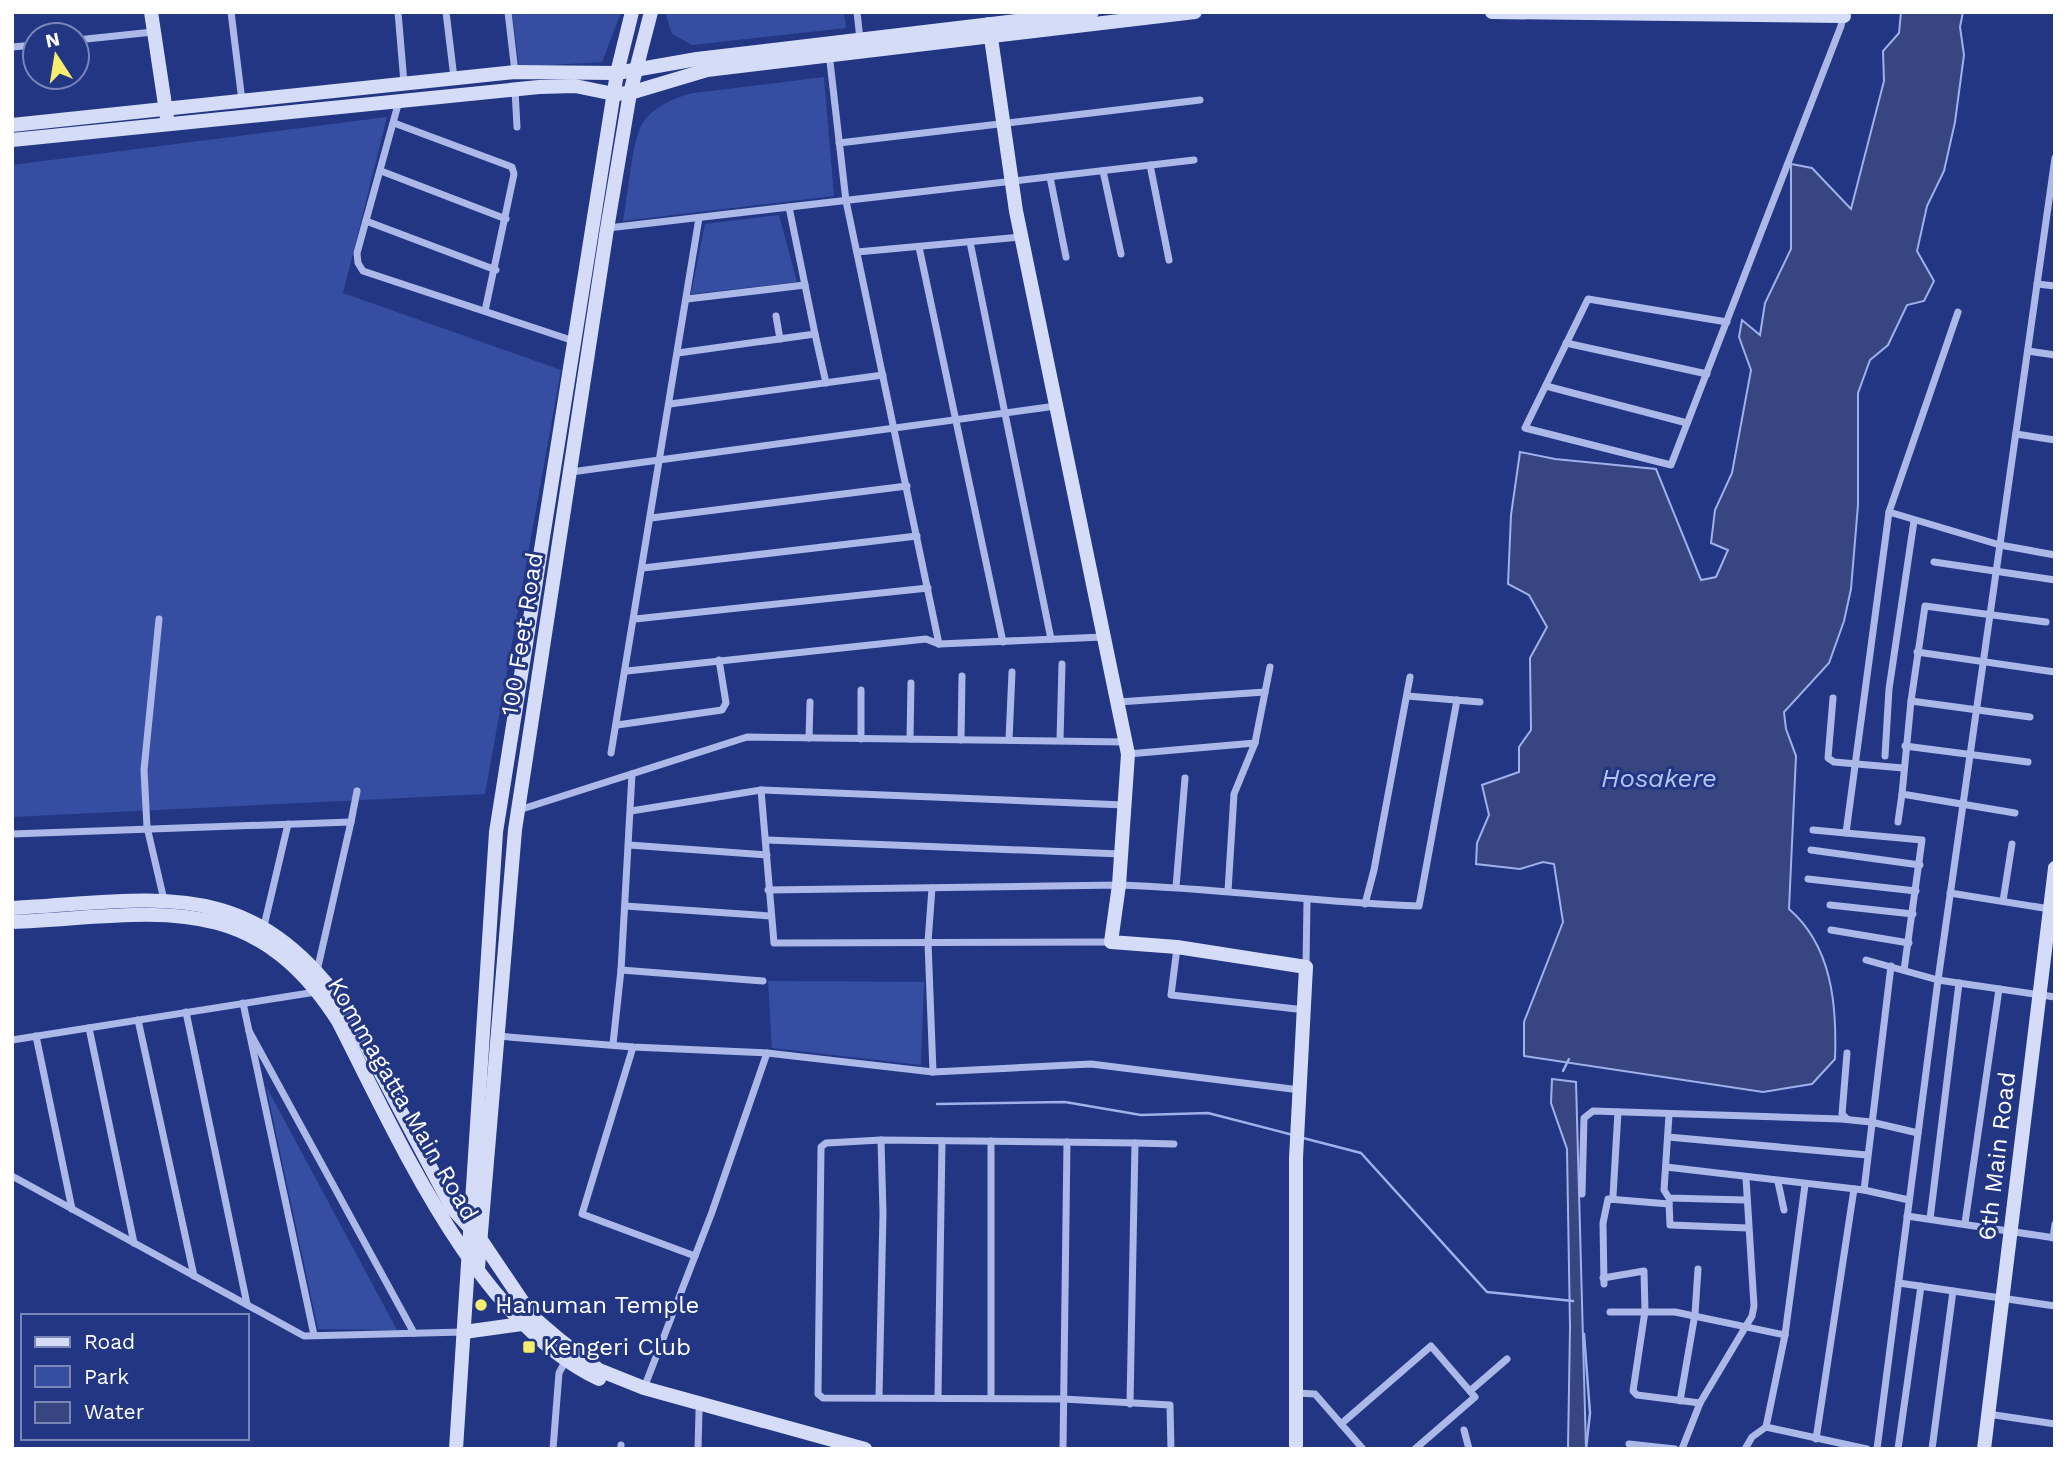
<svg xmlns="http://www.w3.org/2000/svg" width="2067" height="1461" font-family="'Work Sans',sans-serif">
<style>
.green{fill:#364ea1}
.water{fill:#374580;stroke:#9fb0ea;stroke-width:2}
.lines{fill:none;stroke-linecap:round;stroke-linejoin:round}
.stream{stroke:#9fb0ea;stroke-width:2.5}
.street{stroke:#abb8e8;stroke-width:7}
.secondary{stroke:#d5dcf7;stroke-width:14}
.poi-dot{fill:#f4ed6d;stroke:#223684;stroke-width:2.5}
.labels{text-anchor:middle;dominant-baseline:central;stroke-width:6;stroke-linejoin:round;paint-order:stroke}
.street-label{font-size:24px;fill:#fff;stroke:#223684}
.poi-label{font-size:24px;fill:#fff;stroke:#223684;text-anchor:start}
.water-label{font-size:26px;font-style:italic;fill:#b6c3f0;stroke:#223684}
</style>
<rect width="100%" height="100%" fill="#223684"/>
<g class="green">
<path d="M512,12H621L602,62L519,67Z"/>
<path d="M665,12H844L846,28L692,45L672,34Z"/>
<path d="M824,77L834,196L623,221C628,196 631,150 640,128C649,108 675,97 694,93Z"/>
<path d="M387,117L343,293L561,370L485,794L12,817V165Z"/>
<path d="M779,215L797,282L691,294L705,224Z"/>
<path d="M768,981L924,982L921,1065L772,1048Z"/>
<path d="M266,1086L397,1330L318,1329Z"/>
</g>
<g class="water">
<path d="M1901,12H1963L1960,27L1964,55L1955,122L1944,171L1927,206L1917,251L1934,281L1924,301L1907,305L1888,345L1870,360L1858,393V505L1851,589L1844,621L1829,663L1784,712L1786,729L1796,756L1789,909C1832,946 1837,1005 1835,1059L1812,1084L1763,1092L1524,1056V1022L1563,922L1554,864L1543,862L1520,869L1476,864L1477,843L1489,815L1482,785L1519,772V747L1531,730L1530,658L1547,627L1529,595L1508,584L1511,515L1520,452L1555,459L1656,469L1701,580L1716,577L1728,550L1711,543L1715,510L1732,473L1751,370L1739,337L1742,320L1760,335L1765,303L1791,249V164L1812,168L1851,209L1884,81L1883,51L1899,33Z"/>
<path d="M1552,1079L1576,1082L1586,1449H1568L1570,1327L1567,1149L1551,1103Z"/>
</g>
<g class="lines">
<g class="stream">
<path d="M1563,1071L1569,1059"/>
<path d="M937,1104L1065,1102L1141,1115L1208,1113L1293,1135"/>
<path d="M1303,1138L1361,1153L1487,1292L1573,1301"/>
<path d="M1584,1334L1590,1413L1586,1449"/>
</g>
<g class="street">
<path d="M231,12L242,101"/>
<path d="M398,12L404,83"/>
<path d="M446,12L454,78"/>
<path d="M508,12L515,72"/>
<path d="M857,12L860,39"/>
<path d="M77,40L153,32"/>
<path d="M12,47L35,45"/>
<path d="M829,53L846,201L939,644"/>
<path d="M515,90L517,127"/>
<path d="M399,101L357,253L358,263L363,271L574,341"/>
<path d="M394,123L512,167L514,174L485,311"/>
<path d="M839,143L1200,100"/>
<path d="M1150,165L1169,260"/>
<path d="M381,171L506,219"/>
<path d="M1103,171L1121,254"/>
<path d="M1050,177L1066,257"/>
<path d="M366,221L496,270"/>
<path d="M608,228L1194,160"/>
<path d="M970,242L1051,639"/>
<path d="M919,247L1003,642"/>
<path d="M857,252L1021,237"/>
<path d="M2037,284L2055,286"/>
<path d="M687,299L805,285"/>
<path d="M1958,312L1889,512L2000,545L2055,555"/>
<path d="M776,316L780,339"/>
<path d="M1727,322L1588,299L1525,428L1671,465L1841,26L1843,16"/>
<path d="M815,334L826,383"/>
<path d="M1566,343L1707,374"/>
<path d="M2028,351L2055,355"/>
<path d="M678,353L815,334L789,207"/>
<path d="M1546,386L1687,423"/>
<path d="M670,404L883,375"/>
<path d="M2016,434L2055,440"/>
<path d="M571,472L1056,406"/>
<path d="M651,518L907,486"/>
<path d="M1934,562L2055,580"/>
<path d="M643,568L917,536"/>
<path d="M159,619L144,770L147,827L164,900"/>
<path d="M635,619L928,588"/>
<path d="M1917,652L2055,672"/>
<path d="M627,671L926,639L939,644L1103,637"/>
<path d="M861,690V739"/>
<path d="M1407,696L1480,702"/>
<path d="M1833,698L1828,758L1834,762L1903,768"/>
<path d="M1911,701L2030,717"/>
<path d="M1118,702L1265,692"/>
<path d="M617,725L722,710L726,703L719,660"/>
<path d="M809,738L810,702"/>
<path d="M910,739L911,683"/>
<path d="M961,740L962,676"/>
<path d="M1009,740L1012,672"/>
<path d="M1060,740L1062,664"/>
<path d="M1905,746L2028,762"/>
<path d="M611,753L699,218"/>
<path d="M1128,754L1255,743L1270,667"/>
<path d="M1885,756L1889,689L1914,521"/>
<path d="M761,790L774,943L1111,942"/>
<path d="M519,810L747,737L1125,742"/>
<path d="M631,811L761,790L1124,805"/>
<path d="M2015,813L1902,794L1911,701L1925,606L2046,622"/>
<path d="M351,822L357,791"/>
<path d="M1898,822L1902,794"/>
<path d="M1813,830L1922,840L1904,970"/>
<path d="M1846,833L1889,512"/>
<path d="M12,834L351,822L317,971"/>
<path d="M767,840L1121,854"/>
<path d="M629,845L767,855"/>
<path d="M1811,850L1920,865"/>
<path d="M1808,879L1916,891"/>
<path d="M1176,887L1185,778"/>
<path d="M932,888L928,942L933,1072"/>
<path d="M768,890L1119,885C1219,888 1319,903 1419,906L1457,700"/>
<path d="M1228,891L1234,794L1255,743"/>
<path d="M1950,893L2050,909"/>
<path d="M2003,901L2012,844"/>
<path d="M1365,904L1374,870L1410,677"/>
<path d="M1830,905L1913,914"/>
<path d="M625,906L771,916"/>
<path d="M264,926L288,824"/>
<path d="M1831,930L1909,943"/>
<path d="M1177,948L1171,995L1305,1010"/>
<path d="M1866,960L1938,980L2055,997"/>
<path d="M1306,966L1307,901"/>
<path d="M621,970L763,981"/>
<path d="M243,1003L314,1335"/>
<path d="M186,1012L247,1304"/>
<path d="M138,1020L194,1276"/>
<path d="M89,1028L134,1243"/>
<path d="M249,1031L414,1333"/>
<path d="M36,1036L72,1209"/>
<path d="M497,1036L633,1047L767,1053L933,1072L1091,1064L1300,1090"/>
<path d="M12,1040L316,992"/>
<path d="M613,1044L621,970L632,774"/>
<path d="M633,1047L582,1214L695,1256"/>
<path d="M1669,1115L1664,1190L1669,1198L1745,1200"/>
<path d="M1847,1119L1842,1114L1847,1053"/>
<path d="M1668,1137L1867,1155"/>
<path d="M991,1141V1398"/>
<path d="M1135,1143L1174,1144"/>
<path d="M1666,1167L1864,1190L1909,1200"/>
<path d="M12,1176L304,1336L464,1332"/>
<path d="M1778,1182L1784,1210"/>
<path d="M1805,1185L1785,1335L1766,1427L1867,1449"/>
<path d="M1864,1190L1891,966"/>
<path d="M1582,1194L1584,1118L1593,1111L1841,1119L1871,1122L1918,1133"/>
<path d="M1613,1196L1618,1112"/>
<path d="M1669,1202L1670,1225L1748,1228"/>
<path d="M1907,1216L2055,1238"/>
<path d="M1930,1219L1959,983"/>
<path d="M1965,1223L1999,989"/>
<path d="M2053,1238L2055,1224"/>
<path d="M1603,1278L1644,1271L1645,1311L1633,1391L1637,1395L1700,1403"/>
<path d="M1899,1283L2055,1306"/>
<path d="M1604,1284L1603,1223L1608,1199L1669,1204"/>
<path d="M1610,1312H1675L1785,1335"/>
<path d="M644,1388L712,1212L767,1053"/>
<path d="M1470,1391L1507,1359"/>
<path d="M1297,1393L1315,1394L1363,1449"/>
<path d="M879,1397L883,1213L881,1140"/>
<path d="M938,1397L942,1141"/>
<path d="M1680,1401L1695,1314L1698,1269"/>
<path d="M1130,1404L1135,1143L881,1140L826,1143L821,1147L818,1394L823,1398L1063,1399L1170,1405L1171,1449"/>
<path d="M1988,1414L2055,1424"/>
<path d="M1341,1424L1431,1346L1475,1397L1415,1449"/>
<path d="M1464,1430L1469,1449"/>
<path d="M1816,1439L1854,1189"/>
<path d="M1629,1444L1675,1449"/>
<path d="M553,1449L559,1373L566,1360"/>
<path d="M621,1449V1445"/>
<path d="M698,1449L699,1411"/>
<path d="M1063,1449L1067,1142"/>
<path d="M1682,1449L1700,1403L1752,1316L1754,1306L1746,1178"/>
<path d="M1745,1449L1752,1437L1766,1427"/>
<path d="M1877,1449L1938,980L2055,158"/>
<path d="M1898,1449L1921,1286"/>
<path d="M1932,1449L1953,1291"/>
</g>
<g class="secondary">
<path d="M151,12L167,118"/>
<path d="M1492,12L1844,16"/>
<path d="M989,24L1016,211L1128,754L1119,885L1111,942L1177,947L1306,967L1296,1158V1449"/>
<path d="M12,125L515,72L617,73L697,59L1092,12"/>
<path d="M12,140L539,87L575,86L614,94L630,93L707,70L1195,12"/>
<path d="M12,908C162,900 251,873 349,1013L452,1208L481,1240L533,1317L560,1340L599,1370L644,1388L865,1449"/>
<path d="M12,922C152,916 251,885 338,1021C398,1137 476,1321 599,1379"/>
<path d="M478,1268L515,830L607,229L630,93L651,12"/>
<path d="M464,1332L522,1324L527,1321"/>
<path d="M456,1449L496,832L617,73L632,12"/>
<path d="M1984,1449L2055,868"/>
</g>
</g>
<g class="poi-dot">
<circle cx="481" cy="1305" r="7"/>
<rect x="522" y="1340" width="14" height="14" rx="3.5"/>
</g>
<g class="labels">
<g class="street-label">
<text transform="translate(522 634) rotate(-81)">100 Feet Road</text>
<text transform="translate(403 1099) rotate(60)">Kommagatta Main Road</text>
<text transform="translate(1997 1156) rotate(-83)">6th Main Road</text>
</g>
<g class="poi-label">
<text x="495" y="1305">Hanuman Temple</text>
<text x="543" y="1347">Kengeri Club</text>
</g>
<g class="water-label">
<text x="1659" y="778">Hosakere</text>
</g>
</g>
<rect width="2067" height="1461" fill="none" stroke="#ffffff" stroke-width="28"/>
<rect x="21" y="1314" width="228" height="126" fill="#223684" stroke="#7a86b5" stroke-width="2"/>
<rect x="35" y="1337" width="35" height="10" fill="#d5dcf7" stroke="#7a86b5" stroke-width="2"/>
<text x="84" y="1349" font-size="21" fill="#ffffff">Road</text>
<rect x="35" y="1366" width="35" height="21" fill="#364ea1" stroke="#7a86b5" stroke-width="2"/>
<text x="84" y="1384" font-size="21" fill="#ffffff">Park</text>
<rect x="35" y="1402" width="35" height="21" fill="#374580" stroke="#7a86b5" stroke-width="2"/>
<text x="84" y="1419" font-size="21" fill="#ffffff">Water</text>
<g transform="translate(56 56) rotate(348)"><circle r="33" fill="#223684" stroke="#7a86b5" stroke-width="2"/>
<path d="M0-5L12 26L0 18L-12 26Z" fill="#f4ed6d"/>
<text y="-10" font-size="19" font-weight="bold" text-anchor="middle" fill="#ffffff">N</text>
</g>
</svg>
